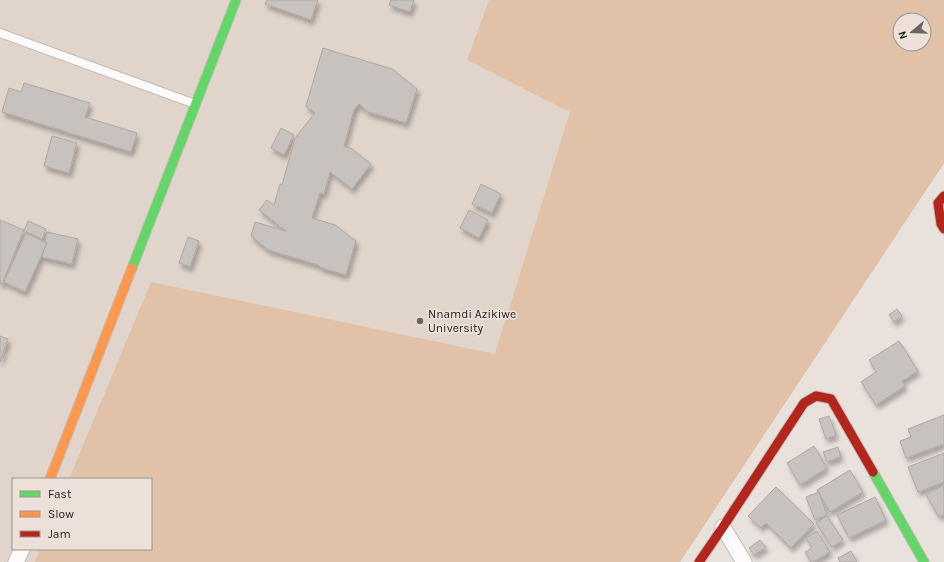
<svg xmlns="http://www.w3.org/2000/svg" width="944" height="562" font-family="Karla,sans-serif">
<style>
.built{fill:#e0d4cb;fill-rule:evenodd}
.green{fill:#e1c2a9;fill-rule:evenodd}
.building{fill:#c7c2be;stroke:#ada8a4;filter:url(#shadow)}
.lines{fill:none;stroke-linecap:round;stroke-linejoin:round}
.lane-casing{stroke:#c1bdb9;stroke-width:10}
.street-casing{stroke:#c1bdb9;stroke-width:17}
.fast-casing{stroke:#c1bdb9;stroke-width:11}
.slow-casing{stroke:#c1bdb9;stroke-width:11}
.jam-casing{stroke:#c1bdb9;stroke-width:11}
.lane{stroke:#fcfafa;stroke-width:8}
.street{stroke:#fcfafa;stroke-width:15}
.fast{stroke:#63d668;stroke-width:9}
.slow{stroke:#ff974d;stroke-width:9}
.jam{stroke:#b3261e;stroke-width:9}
.poi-dot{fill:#6a6561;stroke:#ece0d8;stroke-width:1.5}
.labels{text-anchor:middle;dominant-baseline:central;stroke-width:3.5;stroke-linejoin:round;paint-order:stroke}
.poi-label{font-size:12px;fill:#26221f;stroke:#ece0d8;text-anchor:start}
</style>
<defs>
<filter id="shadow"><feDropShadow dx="2.5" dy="4.5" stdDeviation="2" flood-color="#0004"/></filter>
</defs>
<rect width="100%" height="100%" fill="#e8e1dc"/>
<path class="built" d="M0,0H944V163L680,562H0ZM900,20H924V44H900ZM13,479H151V549H13Z"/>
<path class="green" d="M489,0H944V163L680,562H35L40,549H151V479H69L151,282L495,354L570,112L467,60ZM900,20H924V44H900Z"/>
<g class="building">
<path d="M267,0H318L311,20L265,4Z"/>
<path d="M391,0H414L410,12L389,5Z"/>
<path d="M323,48L392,69L417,89L406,123L368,112L359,104L354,110L344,146L352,149L371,164L352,189L330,172L324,194L320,193L312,218L335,225L356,241L346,275L322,268L318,265L268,250L251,236L255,222L286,231L259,210L267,200L274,205L280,184L282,185L295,138L315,113L306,106Z"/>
<path d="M24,83L90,103L85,117L137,133L131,152L2,112L9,88L21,92Z"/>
<path d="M281,128L294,135L284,155L271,148Z"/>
<path d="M52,136L77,143L69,173L44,166Z"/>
<path d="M481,184L501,194L492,213L472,204Z"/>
<path d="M469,210L488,220L479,238L460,228Z"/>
<path d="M0,220L24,230L2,284H0Z"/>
<path d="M28,221L46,229L42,239L24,231Z"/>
<path d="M47,232L78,239L72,264L42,257Z"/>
<path d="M26,233L47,243L25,292L4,282Z"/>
<path d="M188,237L199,241L190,267L179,263Z"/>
<path d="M897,309L902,316L894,322L889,315Z"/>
<path d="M0,336L8,339L0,362Z"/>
<path d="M899,341L918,371L902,381L905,386L876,405L861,382L876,372L869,360Z"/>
<path d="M944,415V444L906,458L900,441L911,437L908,429Z"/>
<path d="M829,416L836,435L826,439L819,419Z"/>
<path d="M814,446L827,468L800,485L787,463Z"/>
<path d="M838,447L841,457L827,462L823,452Z"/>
<path d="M944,453V482L918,492L908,467Z"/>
<path d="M850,470L863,492L830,512L817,490Z"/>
<path d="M944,485V514L939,517L926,495Z"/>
<path d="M776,487L814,524L791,548L766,523L761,528L748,516Z"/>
<path d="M819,492L827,515L815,520L806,497Z"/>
<path d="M875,497L886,520L849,538L837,515Z"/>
<path d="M827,516L843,540L832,547L816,523Z"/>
<path d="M817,531L830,552L813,562H811L805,552L812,548L806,538Z"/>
<path d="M760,540L766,547L754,555L749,548Z"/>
<path d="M851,551L857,562H840L838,558Z"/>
</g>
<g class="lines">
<g class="lane-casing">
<path id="lane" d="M0,33L195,104"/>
</g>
<g class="street-casing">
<g id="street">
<path d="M723,527L744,562"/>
<path d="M16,562L22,549"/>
</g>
</g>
<g class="fast-casing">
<g id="fast">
<path d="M132,268L236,0"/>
<path d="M873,472L924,562"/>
</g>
</g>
<g class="slow-casing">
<path id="slow" d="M50,479L132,268"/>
</g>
<g class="jam-casing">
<g id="jam">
<path d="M944,196L938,203L941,224L944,229"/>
<path d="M699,562L723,527L804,403L816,396L831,399L873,472"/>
</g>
</g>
<use href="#lane" class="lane"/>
<use href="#street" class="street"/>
<use href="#fast" class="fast"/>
<use href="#slow" class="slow"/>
<use href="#jam" class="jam"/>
</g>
<circle class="poi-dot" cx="420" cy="321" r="4"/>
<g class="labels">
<g class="poi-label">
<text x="428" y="314">Nnamdi Azikiwe<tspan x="428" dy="14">University</tspan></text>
</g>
</g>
<rect x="12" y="478" width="140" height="72" fill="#ece0d8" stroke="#9d948e"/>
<rect x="20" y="491" width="20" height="6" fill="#63d668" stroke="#9d948e"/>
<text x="48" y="498" font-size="12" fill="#26221f">Fast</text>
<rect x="20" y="511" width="20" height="6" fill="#ff974d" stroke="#9d948e"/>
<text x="48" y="518" font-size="12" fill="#26221f">Slow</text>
<rect x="20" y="531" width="20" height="6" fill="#b3261e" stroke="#9d948e"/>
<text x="48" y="538" font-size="12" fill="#26221f">Jam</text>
<g transform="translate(912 32) rotate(251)"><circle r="19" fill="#ece0d8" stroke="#9d948e"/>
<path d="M0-3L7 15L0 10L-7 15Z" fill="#6a6561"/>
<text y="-6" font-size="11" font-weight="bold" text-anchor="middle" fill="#26221f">N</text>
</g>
</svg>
